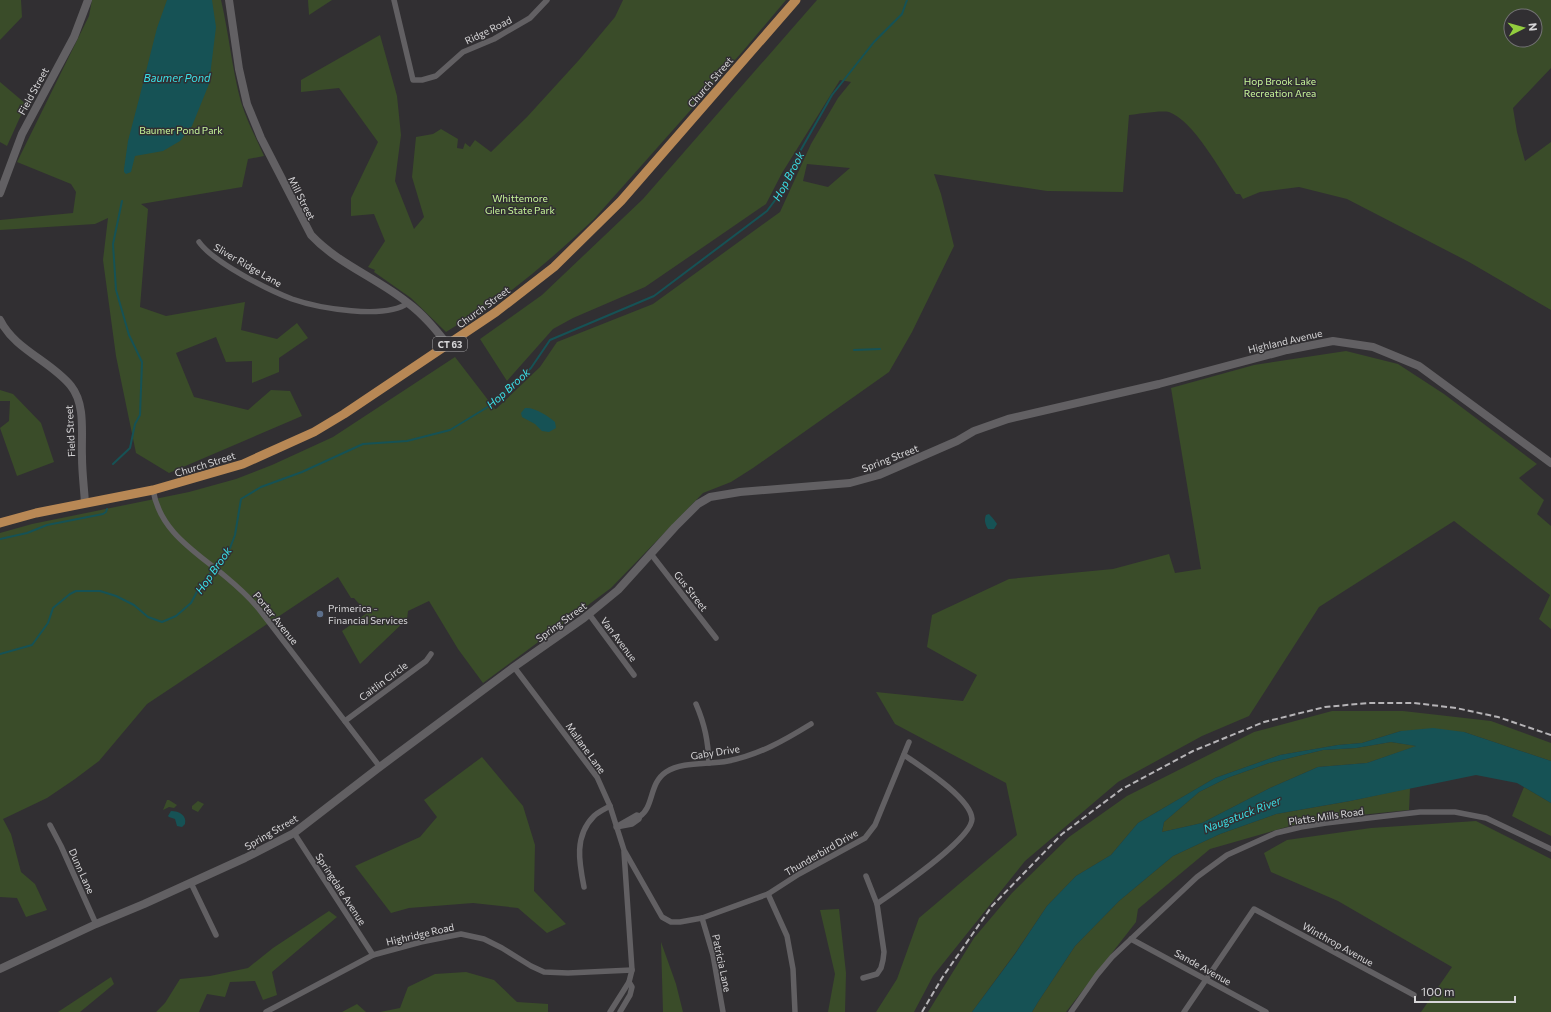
<svg xmlns="http://www.w3.org/2000/svg" width="1551" height="1012" font-family="Commissioner,sans-serif">
<style>
.green{fill:#3a4c29;fill-rule:evenodd}
.water{fill:#165255;fill-rule:evenodd}
.lines{fill:none;stroke-linecap:round;stroke-linejoin:round}
.stream{stroke:#165255;stroke-width:2}
.street{stroke:#626063;stroke-width:5.5}
.secondary{stroke:#626063;stroke-width:8}
.primary{stroke:#b88855;stroke-width:9}
.rail{stroke:#b6b4b7;stroke-width:2;stroke-dasharray:6 3;stroke-linecap:butt}
.service-dot{fill:#5c6f8a;stroke:#312f32;stroke-width:1.5}
.labels{text-anchor:middle;dominant-baseline:central;stroke-width:3;stroke-linejoin:round;paint-order:stroke}
.shield{fill:#312f32;stroke:#a5a4a6;stroke-width:1}
.shield-label{font-size:9px;font-weight:bold;fill:#d7d6d8}
.street-label{font-size:10px;fill:#d7d6d8;stroke:#312f32}
.park-label{font-size:10px;fill:#c7f699;stroke:#312f32}
.poi-label{font-size:10px;fill:#d7d6d8;stroke:#312f32;text-anchor:start}
.water-label{font-size:11px;font-style:italic;fill:#3ae0e7;stroke:#312f32}
</style>
<rect width="100%" height="100%" fill="#312f32"/>
<g class="green">
<path d="M0,0H21L22,17L0,40Z"/>
<path d="M92,0H221C229,34 232,69 241,102C247,121 256,138 264,156L248,159L242,187L141,204L148,209L140,307L166,316L245,302L241,330L277,339L297,323L308,338L279,358V372L252,383V361L226,362L216,337L176,353L194,397L248,410L271,390L290,391L302,416L169,473L136,453L116,356L103,260L108,218L95,224L0,230V220L73,213L76,192L71,184L17,162L89,16Z"/>
<path d="M308,0H332L309,15Z"/>
<path d="M623,0H786L743,51L594,219C554,257 512,292 467,323L465,320L446,332L411,298L374,272L375,270L368,267L385,241L374,214L351,216V198L378,142L339,88L301,92V80L380,35L397,96L401,135L395,181L414,229L424,217L412,177L416,137L433,134L441,129L458,139L457,148L463,149L465,143L470,147L475,140L491,152L527,117L579,60L615,17Z"/>
<path d="M817,0H1551V68L1513,108L1517,132L1525,161L1551,142V310L1469,262L1347,199L1299,187L1260,192L1243,199L1240,194H1236C1221,172 1194,121 1169,112C1162,110 1137,114 1129,115L1123,192L1047,191L934,174L941,194L954,246L912,332L889,372L753,468L731,482L703,493L611,588L483,683L458,649L429,601L408,611L407,619L360,664L342,631L367,613L354,598H351L338,577L147,704L99,761L75,779L47,798L3,819L11,834L21,872L35,884L47,910L26,917L17,898L0,897V533L32,524L189,492L236,479L272,465L333,437L455,357L495,409H496L540,367L557,342L653,304L780,212L811,144L838,98L851,82L840,80L782,173L766,204L645,287L573,318L553,329L507,381L480,339L542,295L643,199ZM1511,16H1535V40H1511ZM807,164L850,168L828,187L803,181Z"/>
<path d="M0,82L26,104L7,146L0,142Z"/>
<path d="M1346,351L1398,364L1444,394L1537,464L1519,478L1544,500L1537,514L1551,526V629L1539,619L1550,595L1454,521L1319,607L1249,716L1202,736L1118,782L1025,861L933,976L914,1012H876L897,979L919,918L1017,835L1006,783L895,724L876,692L963,701L977,675L927,647L932,615L1009,579L1113,569L1169,554L1175,573L1201,569L1171,388L1254,365Z"/>
<path d="M0,390L13,394L41,423L54,462L17,476L0,428L9,421L10,401H0Z"/>
<path d="M1332,711H1403L1491,721L1551,743V761L1464,732L1401,731L1362,743L1338,745L1280,755L1215,778L1138,823L1111,855L1076,876L1047,906L1016,952L972,1012H928L974,938L1012,893L1069,837L1127,796L1254,732Z"/>
<path d="M1391,742L1417,746L1367,763L1318,767L1270,788L1202,823L1162,832L1164,822L1199,792L1227,778L1269,763L1323,750L1356,748Z"/>
<path d="M482,757L523,806L535,845L534,891L566,924L547,933L518,908L473,903L409,908L391,913L355,866L420,837L437,817L424,800Z"/>
<path d="M1524,787L1551,803V836L1512,816Z"/>
<path d="M1410,788L1409,810L1311,820L1210,849L1138,909L1136,922L1066,1012H1032L1038,1002L1075,946L1119,901L1173,856L1220,834L1276,814L1350,801Z"/>
<path d="M167,800H169L177,805L174,808L169,807L163,810Z"/>
<path d="M198,801L204,804L198,812L192,809V806Z"/>
<path d="M1476,821L1551,859V1012H1421L1452,967L1338,901L1271,872L1264,853L1287,840L1371,828Z"/>
<path d="M839,909L846,973L845,1012H828L835,974L820,910Z"/>
<path d="M329,911L337,917L272,972L277,995L263,1000L255,981L230,982L225,997L207,994L199,1012H156L165,1003L180,979L210,976L248,968L273,948Z"/>
<path d="M661,942L676,984L683,1012H663Z"/>
<path d="M466,972L494,980L517,1002L548,1004V1012H380L400,1008L408,987L435,974Z"/>
<path d="M111,977L114,984L80,1012H58Z"/>
<path d="M357,1004L366,1012H342Z"/>
</g>
<g class="water">
<path d="M167,0H212L216,27L209,84L192,126L180,141L163,151L135,156L131,172L126,174L124,172V169L128,141L139,99L157,28Z"/>
<path d="M525,408C535,407 548,416 555,422L556,428L549,432L542,431L535,424L522,417L521,413Z"/>
<path d="M989,514C991,516 996,522 997,524L994,529H988C985,524 984,520 986,515Z"/>
<path d="M1433,728L1464,732L1551,761V803L1517,783L1476,775L1350,801L1276,814L1220,834L1173,856L1119,901L1075,946L1038,1002L1032,1012H972L1015,954L1047,906L1076,876L1111,855L1138,823L1215,778L1280,755L1338,745L1362,743L1401,731ZM1391,742L1416,746L1367,763L1318,767L1270,788L1202,823L1162,832L1164,822L1199,792L1227,778L1269,763L1323,750L1356,748Z"/>
<path d="M171,811C179,811 187,815 185,824L182,827L177,826L175,819L169,817L168,816Z"/>
</g>
<g class="lines">
<g class="stream">
<path d="M854,350L880,349"/>
<path d="M113,464L130,448L135,424L140,415L142,362L129,335L116,290L113,244L122,201"/>
<path d="M0,539L27,533L47,525L103,514L106,512L107,509"/>
<path d="M0,654L32,645L48,623L53,608L70,594L76,591H100L116,596L134,605L148,617L162,622L176,616L191,603L200,586L230,548L235,535L241,499L261,487L302,472L363,444L407,441L450,430L491,405L531,368L550,340L654,296L767,211L779,195L794,162L832,95L874,42L902,14L907,0"/>
</g>
<g class="street">
<path d="M394,0L413,80H422L436,76L463,52L494,39L530,18L547,0"/>
<path d="M199,242C213,262 268,290 292,299C318,308 385,320 408,303"/>
<path d="M153,490C160,532 196,552 226,577C238,587 249,597 259,609L380,767"/>
<path d="M651,554L716,638"/>
<path d="M589,614L634,675"/>
<path d="M514,667L597,777L610,806L624,850L662,917L671,922H680L702,918L768,894L799,874L865,838L875,825L909,742"/>
<path d="M696,704C705,725 708,741 709,763"/>
<path d="M345,721L426,661L431,654"/>
<path d="M637,815L640,816L639,819L632,824L616,827Z"/>
<path d="M640,816C654,807 649,783 666,772C683,761 708,765 728,761C759,755 785,740 811,724"/>
<path d="M50,825L61,846L96,924"/>
<path d="M294,833L373,955"/>
<path d="M191,883L216,935"/>
<path d="M584,887C579,862 574,836 594,816C598,812 605,809 610,806"/>
<path d="M768,894L787,936L793,969L795,1012"/>
<path d="M877,904C895,891 972,839 972,819C971,798 920,766 904,755"/>
<path d="M702,918L713,955L723,1012"/>
<path d="M1131,939L1266,1012"/>
<path d="M863,978L877,974L881,968L883,960L884,952L877,904L866,876"/>
<path d="M266,1012L373,955L421,942L461,934L484,939L502,948L531,966L544,972L568,973L632,970"/>
<path d="M610,1012L629,982L632,970L624,852"/>
<path d="M620,1012L630,995L632,987L629,982"/>
<path d="M1071,1012L1097,975L1112,957L1197,877L1227,855L1276,833L1301,827L1326,823L1420,812H1455L1486,818L1551,849"/>
<path d="M1184,1012L1254,909L1414,995"/>
</g>
<g class="secondary">
<path d="M229,0L239,69L247,104L261,138L311,235C338,264 377,278 408,303C424,315 436,330 448,345"/>
<path d="M0,193L22,134L74,37L88,0"/>
<path d="M0,320C15,350 51,361 71,386C86,405 81,434 82,457C82,472 84,487 85,503"/>
<path d="M0,969L96,924L144,904L245,858L294,833L377,769L514,667L584,618L618,590L675,527L698,504L710,497L740,492L850,483L879,475L957,441L974,431L1008,419L1159,384L1287,350L1333,341L1373,347L1419,366L1551,463"/>
</g>
<path class="primary" d="M0,523L36,513L153,490L243,464L314,432L344,414L496,312L554,267L621,201L796,0"/>
<path class="rail" d="M922,1012L942,978L992,906L1062,834L1122,789L1193,751L1264,722L1325,707L1368,703H1414L1456,708L1498,717L1551,735"/>
</g>
<circle class="service-dot" cx="320" cy="614" r="4"/>
<g class="labels">
<rect class="shield" x="433" y="337" width="34" height="14" rx="3"/>
<g class="shield-label">
<text x="450" y="344">CT 63</text>
</g>
<g class="street-label">
<text transform="translate(488 30) rotate(-26)">Ridge Road</text>
<text transform="translate(710 82) rotate(-49)">Church Street</text>
<text transform="translate(33 91) rotate(-61)">Field Street</text>
<text transform="translate(302 198) rotate(63)">Mill Street</text>
<text transform="translate(248 265) rotate(30)">Sliver Ridge Lane</text>
<text transform="translate(483 307) rotate(-36)">Church Street</text>
<text transform="translate(1285 341) rotate(-13)">Highland Avenue</text>
<text transform="translate(70 431) rotate(-93)">Field Street</text>
<text transform="translate(890 458) rotate(-21)">Spring Street</text>
<text transform="translate(205 464) rotate(-17)">Church Street</text>
<text transform="translate(691 591) rotate(52)">Gus Street</text>
<text transform="translate(276 618) rotate(51)">Porter Avenue</text>
<text transform="translate(561 622) rotate(-36)">Spring Street</text>
<text transform="translate(619 639) rotate(53)">Van Avenue</text>
<text transform="translate(383 681) rotate(-37)">Caitlin Circle</text>
<text transform="translate(586 748) rotate(54)">Mallane Lane</text>
<text transform="translate(715 752) rotate(-9)">Gaby Drive</text>
<text transform="translate(1326 816) rotate(-8)">Platts Mills Road</text>
<text transform="translate(271 832) rotate(-30)">Spring Street</text>
<text transform="translate(821 852) rotate(-30)">Thunderbird Drive</text>
<text transform="translate(82 871) rotate(66)">Dunn Lane</text>
<text transform="translate(341 889) rotate(57)">Springdale Avenue</text>
<text transform="translate(420 934) rotate(-13)">Highridge Road</text>
<text transform="translate(1338 944) rotate(29)">Winthrop Avenue</text>
<text transform="translate(722 963) rotate(78)">Patricia Lane</text>
<text transform="translate(1203 967) rotate(29)">Sande Avenue</text>
</g>
<g class="park-label">
<text x="1280" y="81">Hop Brook Lake<tspan x="1280" dy="12">Recreation Area</tspan></text>
<text x="181" y="130">Baumer Pond Park</text>
<text x="520" y="198">Whittemore<tspan x="520" dy="12">Glen State Park</tspan></text>
</g>
<g class="poi-label">
<text x="328" y="608">Primerica -<tspan x="328" dy="12">Financial Services</tspan></text>
</g>
<g class="water-label">
<text x="177" y="77">Baumer Pond</text>
<text transform="translate(788 176) rotate(-62)">Hop Brook</text>
<text transform="translate(508 388) rotate(-42)">Hop Brook</text>
<text transform="translate(213 570) rotate(-55)">Hop Brook</text>
<text transform="translate(1242 814) rotate(-21)">Naugatuck River</text>
</g>
</g>
<g transform="translate(1523 28) rotate(84)"><circle r="19" fill="#312f32" stroke="#737274"/>
<path d="M0-3L7 15L0 10L-7 15Z" fill="#92cd3e"/>
<text y="-6" font-size="11" font-weight="bold" text-anchor="middle" fill="#d7d6d8">N</text>
</g>
<path d="M1415 996v6h100v-6" fill="none" stroke="#d7d6d8" stroke-width="2"/>
<text x="1421" y="996" font-size="12" fill="#d7d6d8" stroke="#312f32" stroke-width="3" paint-order="stroke">100 m</text>
</svg>
